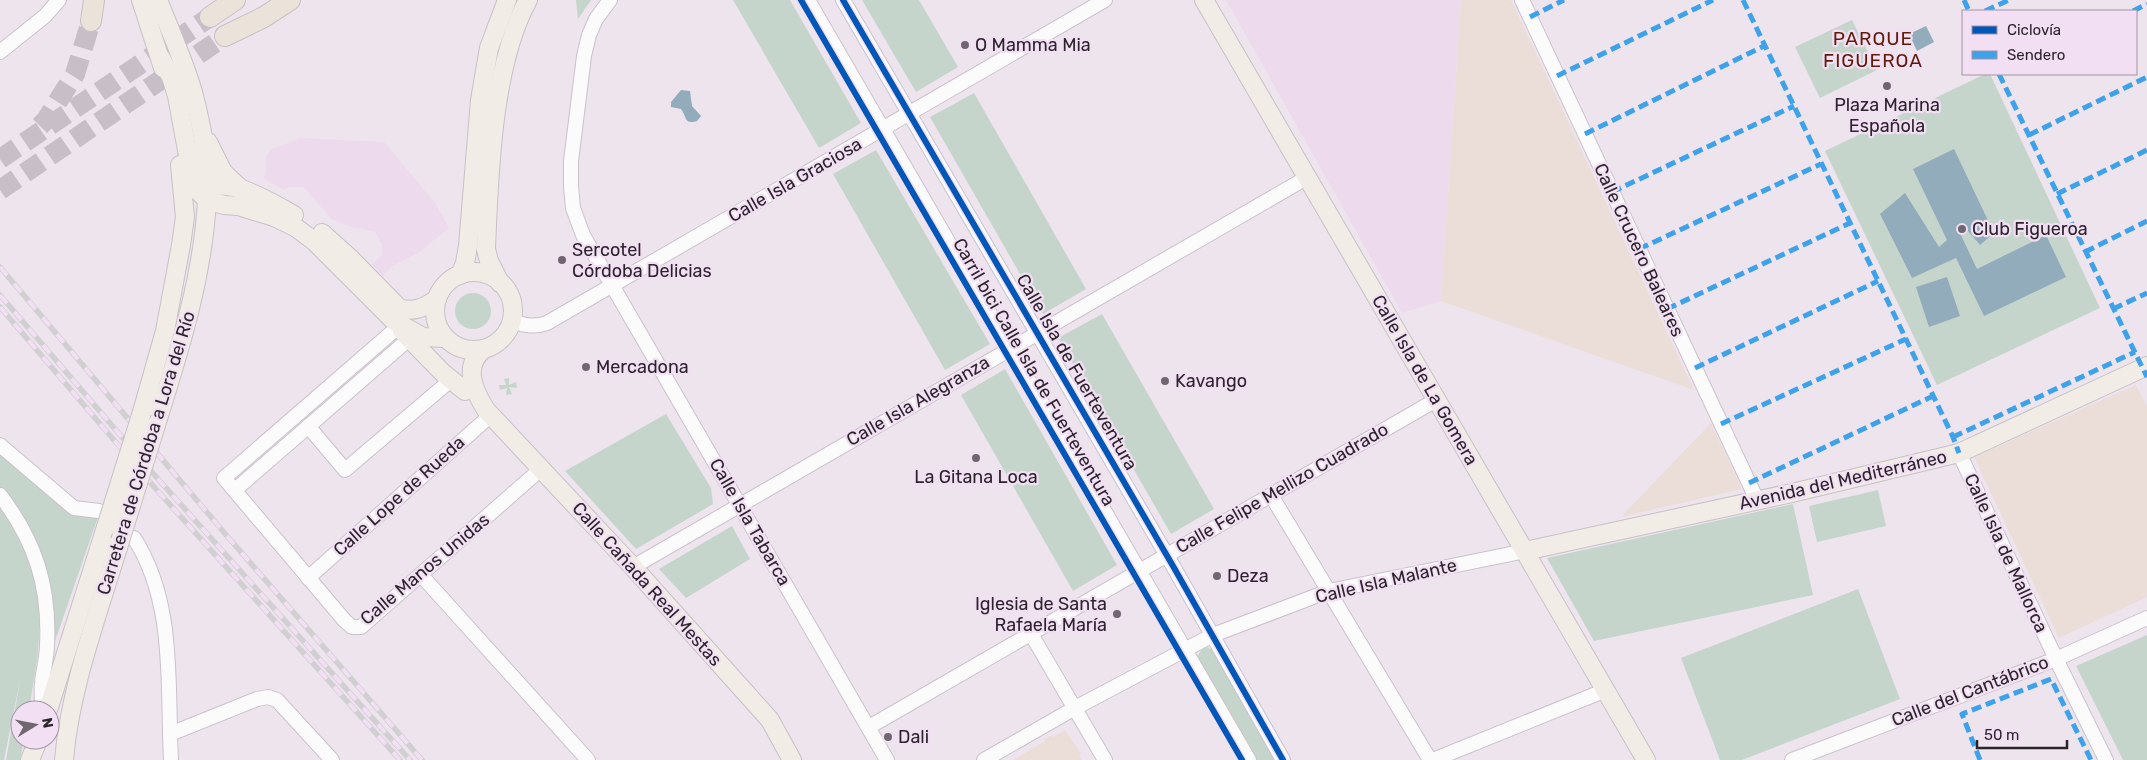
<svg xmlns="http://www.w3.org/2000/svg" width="2147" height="760" font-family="Rubik,sans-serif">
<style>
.built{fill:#eddbed}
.education{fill:#ebded9}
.green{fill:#c5d5cc}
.water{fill:#92acbc}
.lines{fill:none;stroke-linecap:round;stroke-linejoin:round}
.highway-tunnel{stroke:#c7bec7;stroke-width:20;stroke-dasharray:20 10;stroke-linecap:butt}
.minor-casing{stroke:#cac2ca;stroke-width:16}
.major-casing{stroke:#c6c1c6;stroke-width:20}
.highway-casing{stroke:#c6c1c6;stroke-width:22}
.minor{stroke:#fcfbfc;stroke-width:14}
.major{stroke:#f2ece6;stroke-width:18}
.highway{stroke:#ebe2d9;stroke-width:20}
.rail-casing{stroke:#d1cfd1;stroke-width:5.5}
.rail{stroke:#f2dff3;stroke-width:4;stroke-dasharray:11;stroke-linecap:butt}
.major-bridge-casing{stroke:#c6c1c6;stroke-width:20;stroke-linecap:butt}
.major-bridge{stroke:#f2ece6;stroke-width:18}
.quiet{stroke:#3ea2eb;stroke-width:5;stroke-dasharray:10 5;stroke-linecap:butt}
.cycleway-casing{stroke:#f2dff3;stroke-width:9}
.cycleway{stroke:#0057b8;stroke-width:6}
.poi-dot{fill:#6f676f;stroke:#f2dff3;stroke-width:2}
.labels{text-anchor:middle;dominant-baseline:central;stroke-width:4.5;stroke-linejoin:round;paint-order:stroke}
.poi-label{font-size:18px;fill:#2b242b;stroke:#f2dff3;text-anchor:start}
.street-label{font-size:18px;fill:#2b242b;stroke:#f2dff3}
.neighbourhood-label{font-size:19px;letter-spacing:1px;fill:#5d1b08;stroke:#f2dff3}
</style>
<rect width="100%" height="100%" fill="#eee4ee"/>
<g class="built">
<path d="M1226,0H1461L1441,301L1402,313Z"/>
<path d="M301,138L384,142L435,203L449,228L418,253L391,267L383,276L372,264L382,255V244L375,232L348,226L331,219L304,187H288L284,190L263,178L266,173V156L272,149Z"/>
</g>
<g class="education">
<path d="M1461,0H1511L1694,390L1441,301Z"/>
<path d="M2136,385L2147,406V597L2059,638L1974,457Z"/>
<path d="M1711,423L1742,489L1621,517Z"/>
<path d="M1065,730L1081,754L1079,755L1082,760H1013L1045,741L1044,739L1052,735L1053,737Z"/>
</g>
<g class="green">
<path d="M576,0H591L578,19Z"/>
<path d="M733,0H790L861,123L819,148Z"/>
<path d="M862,0H919L958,67L916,92Z"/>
<path d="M1852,20L1877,70L1820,98L1795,47Z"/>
<path d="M1985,74H1990L2100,308L1937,385L1825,151Z"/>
<path d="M974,93L1086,289L1043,314L930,117Z"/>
<path d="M876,150L990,344L945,370L833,174Z"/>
<circle cx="473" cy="311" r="18"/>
<path d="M1102,314L1214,509L1171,534L1058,338Z"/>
<path d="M1005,369L1117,565L1073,591L961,395Z"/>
<path d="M509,378V385L516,382L517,388L509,387L512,394L506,395L507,388L500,390L499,385H506L504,379Z"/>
<path d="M666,414L711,488L713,504L636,549L565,471Z"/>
<path d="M0,454L66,510L76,516L98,517L52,650L42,583L38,653L29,710H20V740H24L20,760H6L21,676L4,760H0Z"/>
<path d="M1878,490L1886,526L1817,542L1809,506Z"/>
<path d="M1793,504L1813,595L1594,641L1547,558Z"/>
<path d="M732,526L750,559L686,598L659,569Z"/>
<path d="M1858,589L1900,699L1742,760H1720L1681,658Z"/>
<path d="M2147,635V760H2123L2076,666Z"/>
<path d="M1207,647L1215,652L1278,760H1255L1197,657L1202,649Z"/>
</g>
<g class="water">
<path d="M1926,26L1934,42L1917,51L1909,34Z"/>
<path d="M681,90L690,91L692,106L701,116L697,121C684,125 687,117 681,109L671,107V102Z"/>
<path d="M1954,149L1994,233L1980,245L1963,225L1958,229L1977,269L2046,235L2066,277L1984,316L1956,258L1912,278L1880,214L1905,193L1939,247L1947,240L1913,169Z"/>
<path d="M1947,277L1960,316L1929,327L1916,287Z"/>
</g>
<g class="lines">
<g class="highway-tunnel">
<path d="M40,126L46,120L75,74L91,21"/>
<path d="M0,159L210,17"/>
<path d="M0,190L225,36"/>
</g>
<g class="minor-casing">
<g id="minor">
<path d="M610,0L596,19L589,35L584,56L571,161V186L573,208L583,235L887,760"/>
<path d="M808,0L1249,760"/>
<path d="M843,0L1173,566L1283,760"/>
<path d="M1522,0L1757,500"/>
<path d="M0,52L45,16L59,0"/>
<path d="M511,321C524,325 534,328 547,323L1105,0"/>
<path d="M398,327L224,478L345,621L352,627H361L542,468"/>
<path d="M308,426L345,470L451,380"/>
<path d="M0,445L74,508L99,511"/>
<path d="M1959,453L2056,659L2106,760"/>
<path d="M235,490L409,339"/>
<path d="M0,495C35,541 50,586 47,645C47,658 43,670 42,683C41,692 42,701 42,710"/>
<path d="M1271,495L1430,760"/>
<path d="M134,538C176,603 167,686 171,760"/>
<path d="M633,567L1308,177"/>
<path d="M421,575L588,760"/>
<path d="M308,578L491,415"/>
<path d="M1031,634L1105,760"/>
<path d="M869,727L1436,400"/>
<path d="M170,734L257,699L268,697L277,700L332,760"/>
<path d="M984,760L1075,708L1213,635L1329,591L1525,551"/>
<path d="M1433,760L1606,690"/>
<path d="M1792,760L2056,659L2147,618"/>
</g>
</g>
<g class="major-casing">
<g id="major">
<path d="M141,0L163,68"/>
<path d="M1204,0L1646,760"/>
<path d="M161,58L171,77L177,96L192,177L198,191L207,200L224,205L238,206L274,217L295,227L314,241L394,321L423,337L445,338"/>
<path d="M208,142L223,172L241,189"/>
<path d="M198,191C227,174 267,200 294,215"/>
<path d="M322,233L351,259L399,308C414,313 425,307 437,299"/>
<circle cx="474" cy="311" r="39"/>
<path d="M460,275L465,263L468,246L480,100L489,48L507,0"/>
<path d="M500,283L489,261L486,249C489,174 492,66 528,0"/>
<path d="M402,331L443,373L465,391"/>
<path d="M484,349C462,366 474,391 486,410L633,567L770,720L792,760"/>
<path d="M142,412L165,331L181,245L185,217L180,165"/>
<path d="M156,425C179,352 203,277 207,200C209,165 202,126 193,92C184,61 170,30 158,0"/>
<path d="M1525,551L1792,493L1959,453L2147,366"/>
<path d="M48,710L106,527"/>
<path d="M30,760L38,740"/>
<path d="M64,760C70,687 99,611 120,541"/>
</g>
</g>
<g class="highway-casing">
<g id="highway">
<path d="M210,17L235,0"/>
<path d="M91,21L94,0"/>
<path d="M225,36L264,17L290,0"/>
</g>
</g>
<use href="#minor" class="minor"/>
<use href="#major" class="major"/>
<use href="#highway" class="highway"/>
<g class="rail-casing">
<g id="rail">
<path d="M0,267L227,536L422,760"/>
<path d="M0,295L158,479L410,760"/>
<path d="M0,307L155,488L400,760"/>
</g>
</g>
<use href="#rail" class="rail"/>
<g class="major-bridge-casing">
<g id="major-bridge">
<path d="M106,527L142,412"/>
<path d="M120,541L156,425"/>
</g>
</g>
<use href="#major-bridge" class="major-bridge"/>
<g class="quiet">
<path d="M1743,0L1953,437L1959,453"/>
<path d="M1964,0L1969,11"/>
<path d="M1985,11L2009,0"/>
<path d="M2133,11L2147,4"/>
<path d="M1530,17L1564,0"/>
<path d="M1999,74L2147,377"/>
<path d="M1557,76L1713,0"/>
<path d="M1585,134L1766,45"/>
<path d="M2029,135L2147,77"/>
<path d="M1612,192L1794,106"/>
<path d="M2057,194L2147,150"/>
<path d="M1639,249L1821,164"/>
<path d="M2085,252L2147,221"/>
<path d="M1667,309L1850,223"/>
<path d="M2113,309L2147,293"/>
<path d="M1695,368L1878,281"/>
<path d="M1721,424L1906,339"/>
<path d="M1953,437L2135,352"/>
<path d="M1749,483L1933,396"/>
<path d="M1980,760L1962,714L2051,679L2091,760"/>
</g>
<g class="cycleway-casing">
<g id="cycleway">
<path d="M801,0L1242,760"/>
<path d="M843,0L1173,566L1283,760"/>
</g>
</g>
<use href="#cycleway" class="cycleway"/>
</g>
<g class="poi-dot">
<circle cx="965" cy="45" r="5"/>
<circle cx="1887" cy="86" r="5"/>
<circle cx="1962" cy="229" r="5"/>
<circle cx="562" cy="260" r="5"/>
<circle cx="586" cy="367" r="5"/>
<circle cx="1165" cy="381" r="5"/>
<circle cx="976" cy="458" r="5"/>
<circle cx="1217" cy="576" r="5"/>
<circle cx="1117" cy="614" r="5"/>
<circle cx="888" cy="737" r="5"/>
</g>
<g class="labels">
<g class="poi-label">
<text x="975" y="45">O Mamma Mia</text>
<text x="1887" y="105" text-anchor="middle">Plaza Marina<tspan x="1887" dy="21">Española</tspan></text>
<text x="1972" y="229">Club Figueroa</text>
<text x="572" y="250">Sercotel<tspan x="572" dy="21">Córdoba Delicias</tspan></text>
<text x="596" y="367">Mercadona</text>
<text x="1175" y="381">Kavango</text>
<text x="976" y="477" text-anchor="middle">La Gitana Loca</text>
<text x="1227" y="576">Deza</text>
<text x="1107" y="604" text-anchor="end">Iglesia de Santa<tspan x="1107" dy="21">Rafaela María</tspan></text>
<text x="898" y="737">Dali</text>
</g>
<g class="street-label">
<text transform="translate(795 180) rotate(-30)">Calle Isla Graciosa</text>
<text transform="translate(1639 250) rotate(65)">Calle Crucero Baleares</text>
<text transform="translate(1034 372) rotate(60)">Carril bici Calle Isla de Fuerteventura</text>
<text transform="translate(1077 372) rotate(60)">Calle Isla de Fuerteventura</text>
<text transform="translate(1425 380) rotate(60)">Calle Isla de La Gomera</text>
<text transform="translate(918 401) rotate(-30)">Calle Isla Alegranza</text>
<text transform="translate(146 453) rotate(-73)">Carretera de Córdoba a Lora del Río</text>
<text transform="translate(1843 480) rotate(-13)">Avenida del Mediterráneo</text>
<text transform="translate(1282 488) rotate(-30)">Calle Felipe Mellizo Cuadrado</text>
<text transform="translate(399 496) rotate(-42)">Calle Lope de Rueda</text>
<text transform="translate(750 522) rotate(60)">Calle Isla Tabarca</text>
<text transform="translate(2006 553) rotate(65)">Calle Isla de Mallorca</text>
<text transform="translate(425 569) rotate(-40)">Calle Manos Unidas</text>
<text transform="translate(1386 581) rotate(-13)">Calle Isla Malante</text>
<text transform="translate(647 584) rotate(48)">Calle Cañada Real Mestas</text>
<text transform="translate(1970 691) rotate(-21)">Calle del Cantábrico</text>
</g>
<g class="neighbourhood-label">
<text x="1873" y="38">PARQUE<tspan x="1873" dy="22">FIGUEROA</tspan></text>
</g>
</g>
<rect x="1962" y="10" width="175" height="65" fill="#f2dff3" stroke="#a294a3"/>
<rect x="1972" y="26" width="25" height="8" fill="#0057b8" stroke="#a294a3"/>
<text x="2007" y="35" font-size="15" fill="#2b242b">Ciclovía</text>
<rect x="1972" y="51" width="25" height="8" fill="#3ea2eb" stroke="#a294a3"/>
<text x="2007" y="60" font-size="15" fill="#2b242b">Sendero</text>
<g transform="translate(35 725) rotate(80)"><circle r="24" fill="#f2dff3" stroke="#a294a3"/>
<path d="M0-4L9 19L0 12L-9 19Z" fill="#6f676f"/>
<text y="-8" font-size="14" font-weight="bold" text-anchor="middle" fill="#2b242b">N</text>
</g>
<path d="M1977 740v8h90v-8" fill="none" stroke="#2b242b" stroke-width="2.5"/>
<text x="1984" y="740" font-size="15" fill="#2b242b" stroke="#f2dff3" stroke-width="4" paint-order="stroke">50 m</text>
</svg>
